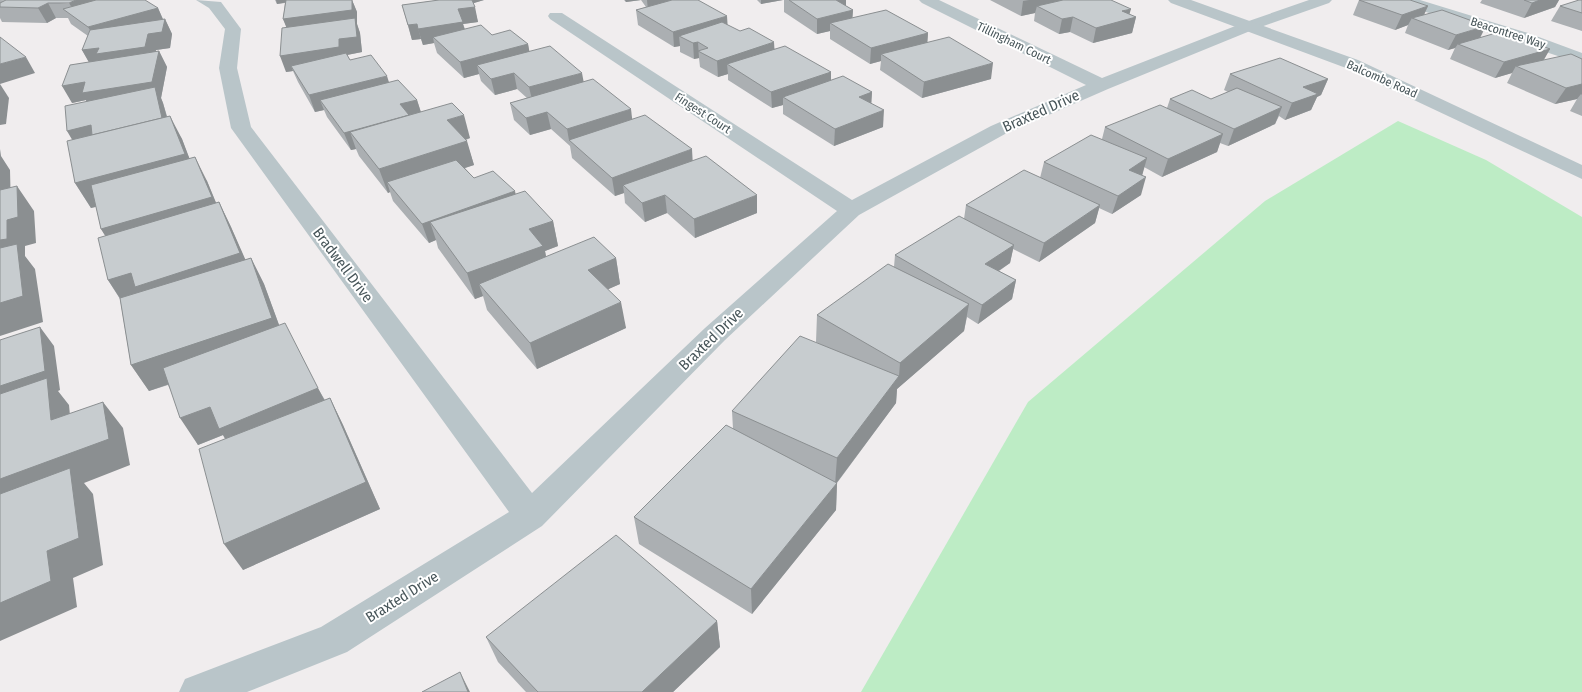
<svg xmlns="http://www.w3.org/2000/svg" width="1582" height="692" font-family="'Fira Sans Condensed',sans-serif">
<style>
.green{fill:#bdecc5}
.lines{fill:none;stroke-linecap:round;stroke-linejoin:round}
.minor{fill:#b9c5c9;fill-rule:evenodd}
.tertiary{fill:#b9c5c9;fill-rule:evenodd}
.wall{fill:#abafb2}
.shaded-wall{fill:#8b8f91}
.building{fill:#c7cccf;stroke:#8b8f91}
.labels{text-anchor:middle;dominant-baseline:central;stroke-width:4;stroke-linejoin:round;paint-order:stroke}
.far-street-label{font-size:12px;fill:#475559;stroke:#fff}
.street-label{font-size:15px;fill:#475559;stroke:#fff}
</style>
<rect width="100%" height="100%" fill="#f0edee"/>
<path class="green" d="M1398,121L1486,160L1582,217V692H861L1028,402L1265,201Z"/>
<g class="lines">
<g class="minor">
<path d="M196,0L221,2L241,29L237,68L251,127L532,493L705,328L837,211L550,19L548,16L550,13H562L852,200L991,126L1086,85L922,3L919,0H939L1102,78L1243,23L1309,0H1332L1329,3L1255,29L1108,89L1005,134L859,215L725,340L542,526L347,652L247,692H179L185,679L321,627L509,512L231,128L219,68L225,29L209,8Z"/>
<path d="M1396,0H1420L1528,33L1582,53V64L1399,3Z"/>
</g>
<path class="tertiary" d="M1168,0H1191L1358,60L1582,165V179L1346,68L1171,3Z"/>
</g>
<g class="wall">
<path d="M0,0L158,8L163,19H165L172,34L170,48L156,50L155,52L159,51L167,67L161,98L163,103L167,116L182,139L189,158L207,181L216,203L219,202L231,227L245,260L251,258L264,284L279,325L325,400L330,398L343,425L380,509L243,570L225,439L223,435L198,445L168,385L149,391L131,365L120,299L108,280L105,235L101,229L96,207L91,208L75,183L72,140L86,101V100L72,103L89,62L82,50L88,36L71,24L68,18H56L47,23L2,22L0,18Z"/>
<path d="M275,0H352L357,12V24L360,33L362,52L347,55L350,60L389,82L417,100L421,112L470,138L466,140L474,165L465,168L474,178L515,194L553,221L558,246L545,251L546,257L616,258L620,284L608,289L626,328L537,369L487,310L483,296L475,299L438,248L436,240L429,243L393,201L390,192L388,193L359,156L356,149L351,150L327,117L324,110L315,112L298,82L293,71L286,72L287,27L283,19L285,3L277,4Z"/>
<path d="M439,0H484L473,3L478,22L463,24L465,29L492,35L528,44L529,51L584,82L632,119L692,160L757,213L695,238L667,213L645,222L625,203L624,193L615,196L572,158L570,146L551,129L530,135L514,120L510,103L527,98L517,89L495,95L481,81L479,74L464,78L437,53L434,43L423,45L421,39L412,40L402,5Z"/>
<path d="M624,0H698L727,25L775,49L831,72V80L872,92L871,103L883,127L834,146L783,114V105L772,108L728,80V74L718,77L700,67L699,58L694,59L680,52V46L674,47L638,25L636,10L646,7L641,0L626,2Z"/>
<path d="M757,0H783L761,4Z"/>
<path d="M784,0H846V6L853,10L852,18L928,33L927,42L991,79L922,98L880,70L881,61L870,64L830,39V31L817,34L784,12Z"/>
<path d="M990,0H1111L1129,14L1136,17L1132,33L1093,43L1070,32L1059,34L1034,21L1035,13L1021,16Z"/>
<path d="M1359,0L1428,6L1424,15L1480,37L1550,49L1543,60L1582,59V116L1570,111L1577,99L1555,104L1507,83L1512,73L1495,78L1450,59L1455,48L1448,50L1405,33L1408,25L1395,30L1353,15Z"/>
<path d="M1482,0H1559L1555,7L1524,18L1480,3Z"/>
<path d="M1582,0V31L1551,21L1560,6Z"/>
<path d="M1230,74L1328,79L1321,95L1317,97L1311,110L1285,120L1279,116L1275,124L1228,146L1220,143L1217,152L1162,177L1144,167L1142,175L1141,195L1112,214L1099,208L1095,223L1039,262L1013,249L1010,263L999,271L1016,280L1012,299L978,324L967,317L964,331L897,389L896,403L837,483L836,510L752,614L639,544L634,517L733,429L732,411L821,345L816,342L817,315L894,267L895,255L964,219L966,205L1040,178L1044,162L1102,139L1105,127L1167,108L1170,99H1211L1228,92L1224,90Z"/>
<path d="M717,621L720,647L673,692H526L498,662L486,637Z"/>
</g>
<g class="shaded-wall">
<path d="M76,0H110L78,18L69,3Z"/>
<path d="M276,0H300L277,4Z"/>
<path d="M352,0L357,12V24L360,33L362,52L291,66L293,71L286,72L280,56L289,34L283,19Z"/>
<path d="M470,0H484L471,4Z"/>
<path d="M625,0H641L626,2Z"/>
<path d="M647,0H691L648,11Z"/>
<path d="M761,0H783L761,4Z"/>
<path d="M833,0H846V10Z"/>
<path d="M1029,0H1071L1037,6L1035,13L1021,16L1023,1Z"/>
<path d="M1540,0H1559L1555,7L1524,18L1532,3Z"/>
<path d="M48,3L56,18L47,23L38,8Z"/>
<path d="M1428,6L1421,21L1412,18L1408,25L1395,30L1402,15Z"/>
<path d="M475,7L478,22L463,24L467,38L433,37L434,43L423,45L418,29L458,9Z"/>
<path d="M158,8L164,22L165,19L172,34L170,48L156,50L153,63L91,66L82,50L97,42L88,27Z"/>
<path d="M1131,9L1128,19L1136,17L1132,33L1093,43L1096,28L1122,11Z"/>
<path d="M853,10L852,25L830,23V31L817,34V19Z"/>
<path d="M727,16L728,31L679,36L680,46L674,47L673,32Z"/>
<path d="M1073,17L1070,32L1059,34L1062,19Z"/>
<path d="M417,24L421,39L412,40L408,25Z"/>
<path d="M1486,26L1478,42L1458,44L1455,48L1448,50L1456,35Z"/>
<path d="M928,33L927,49L881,54V61L870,64L871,48Z"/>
<path d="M698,42L699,58L694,59L693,43Z"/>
<path d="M774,42L775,58L727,64L728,74L718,77L717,61Z"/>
<path d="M528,44L531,60L477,65L479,74L464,78L460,62Z"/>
<path d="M1550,49L1541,65L1516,66L1512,73L1495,78L1504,62Z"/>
<path d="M159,51L167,67L161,98L163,103L172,136L77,148L67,131L91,110L86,100L72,103L62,86Z"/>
<path d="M26,57L35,73L0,84V64Z"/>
<path d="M993,63L991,79L922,98L924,82Z"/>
<path d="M831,72V88L783,97V105L772,108L771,92Z"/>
<path d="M514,73L517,89L495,95L491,79Z"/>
<path d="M582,73L585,89L533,104L529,87Z"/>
<path d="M387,76L392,92L320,100L324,110L315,112L309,95Z"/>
<path d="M1328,79L1321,95L1317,97L1311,110L1285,120L1292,103L1303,87Z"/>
<path d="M0,84L9,98L6,124L0,125Z"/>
<path d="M1582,84V95L1581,94L1577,99L1555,104L1566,88Z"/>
<path d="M872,92L871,109L859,97Z"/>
<path d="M417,100L422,116L350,132L356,149L351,150L344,133L400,104Z"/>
<path d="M1282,107L1275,124L1228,146L1234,129Z"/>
<path d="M631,109L633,126L569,140L567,129Z"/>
<path d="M884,110L883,127L834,146L835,129Z"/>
<path d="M547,112L551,129L530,135L526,118Z"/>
<path d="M464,115L470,138L454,143L447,120Z"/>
<path d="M170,116L182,139L197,178L91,208L75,183Z"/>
<path d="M1223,134L1217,152L1162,177L1168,159Z"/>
<path d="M467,141L474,165L394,191L387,182L390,192L388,193L379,169Z"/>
<path d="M0,149L1,156L10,170L11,211L0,213Z"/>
<path d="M692,149L693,167L623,185L624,193L615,196L612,178Z"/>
<path d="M195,157L207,181L224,222L117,255L101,229Z"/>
<path d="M1147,158L1142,176L1129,170Z"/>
<path d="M1146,177L1141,195L1112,214L1118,196Z"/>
<path d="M17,186L34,211L36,243L25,246V256L35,269L43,322L0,336V240Z"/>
<path d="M515,191L519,210L430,222L436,240L429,243L422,224Z"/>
<path d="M665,195L667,213L645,222L642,203Z"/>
<path d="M757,195V213L695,238L694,219Z"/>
<path d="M219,202L231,227L254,279L125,306L108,280Z"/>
<path d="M1100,205L1095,223L1039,262L1044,243Z"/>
<path d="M553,221L558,246L545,251L549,272L479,284L483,296L475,299L467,273L529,229Z"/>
<path d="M1014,245L1010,263L982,282L985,264Z"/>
<path d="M251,258L264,284L286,344L149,391L131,365Z"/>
<path d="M616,258L620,284L593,296L588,270Z"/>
<path d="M1016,280L1012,299L978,324L982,305Z"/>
<path d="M621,302L626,328L537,369L530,343Z"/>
<path d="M969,304L964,331L897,389L896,403L835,485L837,458L899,376L900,363Z"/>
<path d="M40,327L54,346L60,390L58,391L69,405L73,447L0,411V386Z"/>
<path d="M318,388L332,415L236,456L223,435L198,445L180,418L210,407Z"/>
<path d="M330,398L343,425L380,509L243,570L224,544Z"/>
<path d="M103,402L123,428L130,465L84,483L93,494L103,565L73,578L77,607L0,641V479Z"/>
<path d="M837,483L836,510L752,614L751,589Z"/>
<path d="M717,621L720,647L673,692H642Z"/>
<path d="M460,672L470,692H468Z"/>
</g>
<g class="building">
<path d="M6,0H76L69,3H48L38,8L0,7V3Z"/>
<path d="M96,0H145L158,8L88,27L63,9Z"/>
<path d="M286,0H352V10L283,19Z"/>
<path d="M439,0H472L475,7L458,9L463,22L418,29L417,24L408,25L402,5Z"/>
<path d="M672,0H698L727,16L673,32L636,10Z"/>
<path d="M789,0H836L853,10L817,19Z"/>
<path d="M1063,0H1111L1131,9L1122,11L1136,17L1096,28L1073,17L1062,19L1037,6Z"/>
<path d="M1359,0H1410L1428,6L1402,15Z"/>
<path d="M1524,0H1540L1532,3Z"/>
<path d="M1579,0H1582V13L1560,6Z"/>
<path d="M886,10L928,33L871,48L830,23Z"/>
<path d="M1442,10L1486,26L1456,35L1412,18Z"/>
<path d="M355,18L357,37L339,39V47L280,56L282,28Z"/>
<path d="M165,19L162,32L148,34L145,47L96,54L99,48L82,50L90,30Z"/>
<path d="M722,22L740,31L749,28L774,42L717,61L698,51L708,48L698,42L693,43L679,36Z"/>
<path d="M481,25L492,35L510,30L528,44L460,62L433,37Z"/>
<path d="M1503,31L1550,49L1504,62L1458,44Z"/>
<path d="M0,37L26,57L0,64Z"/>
<path d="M949,37L993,63L924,82L881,54Z"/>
<path d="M550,46L582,73L529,87L514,73L491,79L477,65Z"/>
<path d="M785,46L831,72L771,92L727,64Z"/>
<path d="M159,51L152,82L82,93L85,82L62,86L70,65Z"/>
<path d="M346,53L350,60L371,55L387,76L309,95L291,66Z"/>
<path d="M1571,54L1582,59V84L1566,88L1516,66Z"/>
<path d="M1280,58L1328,79L1303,87L1318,94L1292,103L1230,74Z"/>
<path d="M843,76L872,92L859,97L884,110L835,129L783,97Z"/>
<path d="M593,79L631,109L567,129L547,112L526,118L510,103Z"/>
<path d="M398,80L417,100L400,104L409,115L344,133L320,100Z"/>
<path d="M155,87L162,118L92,135L91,125L67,131L65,106Z"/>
<path d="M1237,88L1282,107L1234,129L1170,99L1192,90L1211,99Z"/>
<path d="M452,103L464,115L447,120L467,141L379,169L350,132Z"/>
<path d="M1160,105L1223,134L1168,159L1105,127Z"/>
<path d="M645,115L692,149L612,178L569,140Z"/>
<path d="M170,116L185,154L75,183L67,141Z"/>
<path d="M1091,135L1147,158L1129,170L1146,177L1118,196L1044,162Z"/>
<path d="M706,156L757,195L694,219L665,195L642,203L623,185Z"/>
<path d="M195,157L212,197L101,229L91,185Z"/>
<path d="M456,160L474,178L493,171L515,191L422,224L387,182Z"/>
<path d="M1024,170L1100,205L1044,243L966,205Z"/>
<path d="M17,186L18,217L7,220V239L0,240V190Z"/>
<path d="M525,191L553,221L529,229L543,246L467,273L430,222Z"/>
<path d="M219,202L240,253L135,287L131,273L108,280L98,238Z"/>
<path d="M959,216L1014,245L985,264L1016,280L982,305L895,255Z"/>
<path d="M594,237L616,258L588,270L621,302L530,343L479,284Z"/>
<path d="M17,244L23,296L0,303V248Z"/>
<path d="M251,258L272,318L131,365L120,298Z"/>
<path d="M888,264L969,304L900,363L817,315Z"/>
<path d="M285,323L318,388L219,429L210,407L180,418L163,368Z"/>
<path d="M40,327L45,371L0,386V340Z"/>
<path d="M800,336L899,376L837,458L732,411Z"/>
<path d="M47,378L51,420L103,402L109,439L0,479V394Z"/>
<path d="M330,398L366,482L224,544L199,449Z"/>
<path d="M726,425L837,483L751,589L634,517Z"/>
<path d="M70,468L79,538L47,551L51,581L0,603V494Z"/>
<path d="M616,535L717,621L642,692H538L486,637Z"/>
<path d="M460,672L468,692H422Z"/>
</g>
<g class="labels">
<g class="far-street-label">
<text transform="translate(1508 33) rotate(18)">Beacontree Way</text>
<text transform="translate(1014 43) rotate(26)">Tillingham Court</text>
<text transform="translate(1382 79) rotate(24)">Balcombe Road</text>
<text transform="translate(703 113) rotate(33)">Fingest Court</text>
</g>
<g class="street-label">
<text transform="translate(1041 111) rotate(-24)">Braxted Drive</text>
<text transform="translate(343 265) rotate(53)">Bradwell Drive</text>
<text transform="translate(711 339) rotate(-44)">Braxted Drive</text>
<text transform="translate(402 597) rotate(-32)">Braxted Drive</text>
</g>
</g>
</svg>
